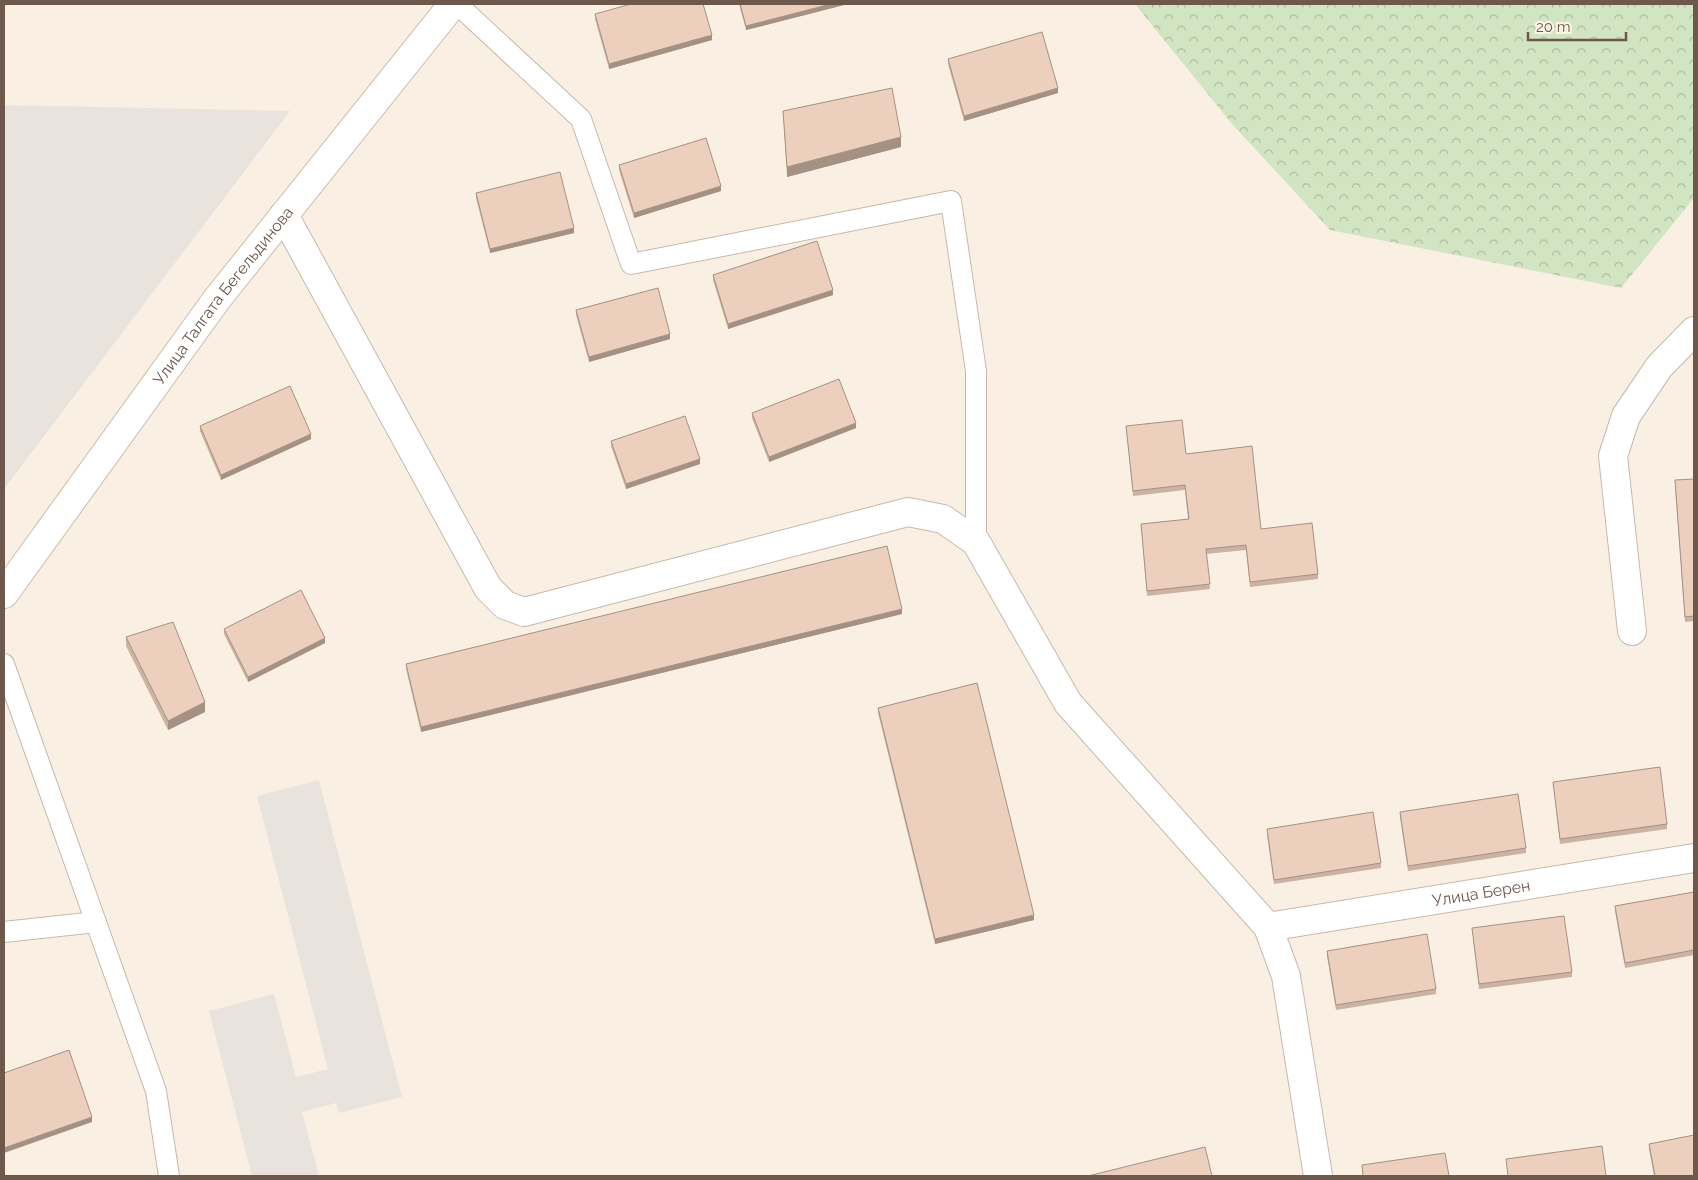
<svg xmlns="http://www.w3.org/2000/svg" width="1698" height="1180" font-family="Raleway,sans-serif">
<style>
.industrial{fill:#e9e3dd}
.forest{fill:url(#forest-crowns)}
.lines{fill:none;stroke-linecap:round;stroke-linejoin:round}
.lane-casing{stroke:#c8b8ab;stroke-width:22}
.street-casing{stroke:#c8b8ab;stroke-width:30}
.secondary-casing{stroke:#cebaab;stroke-width:30}
.lane{stroke:#fff;stroke-width:20}
.street{stroke:#fff;stroke-width:28}
.secondary{stroke:#fff;stroke-width:28}
.wall{fill:#cbb2a3}
.shaded-wall{fill:#a59184}
.building{fill:#eccfbd;stroke:#a59184}
.labels{text-anchor:middle;dominant-baseline:central;stroke-width:4;stroke-linejoin:round;paint-order:stroke}
.street-label{font-size:16px;fill:#6e584c;stroke:#fdf4e8}
</style>
<defs>
<pattern id="forest-crowns" width="20" height="18" patternUnits="userSpaceOnUse" patternTransform="scale(1.25)"><rect width="20" height="18" fill="#d1e5c3"/><path d="M2 6a3 3 0 1 1 6 0M12 15a3 3 0 1 1 6 0" fill="none" stroke="#aebca1"/></pattern>
</defs>
<rect width="100%" height="100%" fill="#f9f0e3"/>
<g class="industrial">
<path d="M4,105L290,111L4,489Z"/>
<path d="M319,780L402,1097L339,1113L336,1103L302,1112L319,1176H252L209,1011L274,994L296,1077L328,1069L257,796Z"/>
</g>
<path class="forest" d="M1135,4H1694V198L1621,288L1330,230L1232,124Z"/>
<g class="lines">
<g class="lane-casing">
<g id="lane">
<path d="M457,4L581,119L631,264L951,201L976,371V542"/>
<path d="M4,664L156,1091L169,1176"/>
<path d="M4,932L96,922"/>
</g>
</g>
<g class="street-casing">
<g id="street">
<path d="M284,215L488,588L505,605L524,612L908,512L943,519L976,542L1068,703L1268,927L1286,976L1318,1176"/>
<path d="M1632,631L1613,456L1626,416L1659,367L1694,331"/>
<path id="s1" d="M1268,927L1694,858"/>
</g>
</g>
<g class="secondary-casing">
<g id="secondary">
<path id="s2" d="M4,594L217,299L453,4"/>
</g>
</g>
<use href="#lane" class="lane"/>
<use href="#street" class="street"/>
<use href="#secondary" class="secondary"/>
</g>
<g class="wall">
<path d="M739,4H844V5L746,30Z"/>
<path d="M595,14L712,40L609,69L595,19Z"/>
<path d="M948,59L1058,93L964,121L948,64Z"/>
<path d="M783,111L901,147L787,177Z"/>
<path d="M619,165L721,191L634,218L619,170Z"/>
<path d="M476,193L574,233L490,253L476,198Z"/>
<path d="M713,275L833,295L728,329L713,280Z"/>
<path d="M576,310L670,339L589,362L576,315Z"/>
<path d="M752,413L856,428L769,462L752,418Z"/>
<path d="M200,426L311,439L221,480L200,431Z"/>
<path d="M1126,426L1186,454L1261,529L1318,574V579L1250,587L1246,550L1206,554L1210,589L1147,596L1141,524L1188,519L1185,490L1133,496Z"/>
<path d="M611,441L700,464L626,489L611,446Z"/>
<path d="M1694,479V621L1685,622L1675,485Z"/>
<path d="M902,614L421,732L406,669V664Z"/>
<path d="M224,629L325,643L248,682L224,634Z"/>
<path d="M126,637L205,712L168,730L126,646Z"/>
<path d="M878,708L1034,920L935,944L878,713Z"/>
<path d="M1553,782L1667,824V829L1560,844Z"/>
<path d="M1400,812L1526,848V853L1408,871L1400,817Z"/>
<path d="M1267,829L1381,863V868L1274,884L1267,834Z"/>
<path d="M1694,892V955L1625,968L1615,911V906Z"/>
<path d="M1472,928L1572,972V977L1479,989Z"/>
<path d="M1327,951L1436,989V994L1336,1010L1327,956Z"/>
<path d="M1649,1144L1694,1176H1654L1649,1149Z"/>
</g>
<g class="shaded-wall">
<path d="M831,4H844V5L746,30V26Z"/>
<path d="M712,35V40L609,69V64Z"/>
<path d="M1058,88V93L964,121V116Z"/>
<path d="M901,137V147L787,177V167Z"/>
<path d="M721,186V191L634,218V213Z"/>
<path d="M574,228V233L490,253V249Z"/>
<path d="M833,290V295L728,329V324Z"/>
<path d="M670,334V339L589,362V357Z"/>
<path d="M856,423V428L769,462V457Z"/>
<path d="M311,434V439L221,480V475Z"/>
<path d="M700,459V464L626,489V484Z"/>
<path d="M902,609V614L421,732V727Z"/>
<path d="M325,638V643L248,682V677Z"/>
<path d="M205,702V712L168,730V721Z"/>
<path d="M1034,915V920L935,944V939Z"/>
<path d="M92,1117V1122L4,1153V1148Z"/>
</g>
<g class="building">
<path d="M631,4H703L712,35L609,64L595,14Z"/>
<path d="M740,4H831L746,26Z"/>
<path d="M1042,32L1058,88L964,116L948,59Z"/>
<path d="M892,88L901,137L787,167L783,111Z"/>
<path d="M706,138L721,186L634,213L619,165Z"/>
<path d="M560,172L574,228L490,249L476,193Z"/>
<path d="M817,241L833,290L728,324L713,275Z"/>
<path d="M658,288L670,334L589,357L576,310Z"/>
<path d="M839,379L856,423L769,457L752,413Z"/>
<path d="M290,386L311,434L221,475L200,426Z"/>
<path d="M685,416L700,459L626,484L611,441Z"/>
<path d="M1182,420L1186,454L1252,446L1261,529L1312,523L1318,574L1250,582L1246,545L1206,549L1210,584L1147,591L1141,524L1189,519L1185,485L1133,491L1126,426Z"/>
<path d="M1694,479V616L1685,617L1675,480Z"/>
<path d="M887,546L902,609L421,727L406,664Z"/>
<path d="M301,590L325,638L248,677L224,629Z"/>
<path d="M173,622L205,702L168,721L126,637Z"/>
<path d="M977,683L1034,915L935,939L878,708Z"/>
<path d="M1660,767L1667,824L1560,839L1553,782Z"/>
<path d="M1518,794L1526,848L1408,866L1400,812Z"/>
<path d="M1373,812L1381,863L1274,880L1267,829Z"/>
<path d="M1694,892V950L1625,963L1615,906Z"/>
<path d="M1564,916L1572,972L1479,984L1472,928Z"/>
<path d="M1427,934L1436,989L1336,1005L1327,951Z"/>
<path d="M69,1050L92,1117L4,1148V1073Z"/>
<path d="M1694,1135V1176H1655L1649,1144Z"/>
<path d="M1602,1146L1606,1176H1508L1506,1159Z"/>
<path d="M1205,1147L1212,1176H1088Z"/>
<path d="M1445,1153L1449,1176H1363L1362,1165Z"/>
</g>
<g class="labels">
<g class="street-label">
<text stroke="none"><textPath href="#s2" startOffset="370">Улица Талгата Бегельдинова</textPath></text>
<text stroke="none"><textPath href="#s1" startOffset="216">Улица Берен</textPath></text>
</g>
</g>
<rect width="1698" height="1180" fill="none" stroke="#6e584c" stroke-width="10"/>
<path d="M1528 32v8h98v-8" fill="none" stroke="#6e584c" stroke-width="2.5"/>
<text x="1536" y="32" font-size="15" fill="#6e584c" stroke="#fdf4e8" stroke-width="4" paint-order="stroke">20 m</text>
</svg>
